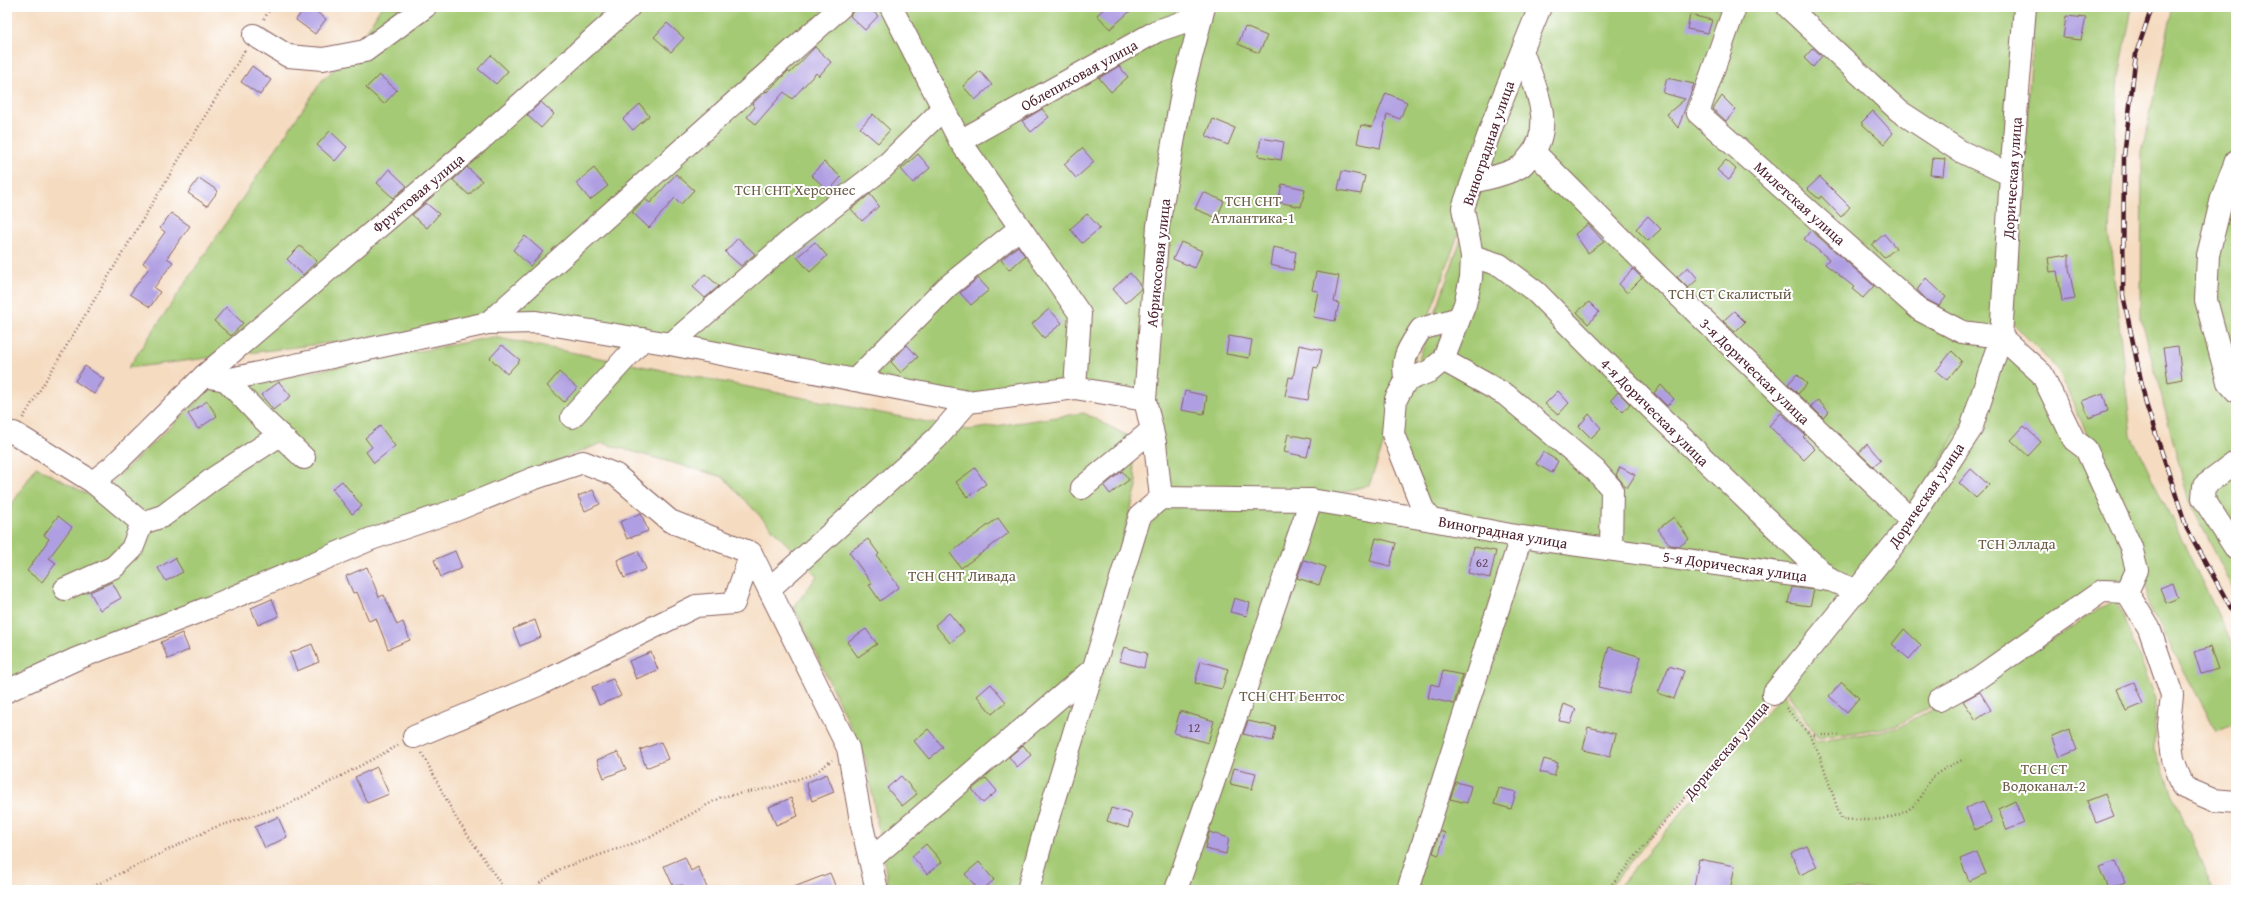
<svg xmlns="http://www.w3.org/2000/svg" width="2243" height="897" font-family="'Gentium Book Plus',serif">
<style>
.green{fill:#a5ca74;stroke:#787450}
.building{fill:#af9ee2}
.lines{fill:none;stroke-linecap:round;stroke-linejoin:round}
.minor-casing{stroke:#866160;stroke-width:24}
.path{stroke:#866160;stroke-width:2.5;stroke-dasharray:1 3;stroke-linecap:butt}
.minor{stroke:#fff;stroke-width:22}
.rail-casing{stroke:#4a1f2b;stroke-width:4.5}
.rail{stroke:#fff;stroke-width:3;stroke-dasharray:9;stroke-linecap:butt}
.labels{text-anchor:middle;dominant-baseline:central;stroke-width:4;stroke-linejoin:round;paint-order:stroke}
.number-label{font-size:13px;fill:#633f59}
.street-label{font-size:15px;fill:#4a1f2b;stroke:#fff}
.park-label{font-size:15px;fill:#6a5b45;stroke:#fff}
</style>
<rect width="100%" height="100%" fill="#fff"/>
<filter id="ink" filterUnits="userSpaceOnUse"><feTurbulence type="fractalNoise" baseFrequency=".025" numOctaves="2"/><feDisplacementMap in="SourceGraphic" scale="8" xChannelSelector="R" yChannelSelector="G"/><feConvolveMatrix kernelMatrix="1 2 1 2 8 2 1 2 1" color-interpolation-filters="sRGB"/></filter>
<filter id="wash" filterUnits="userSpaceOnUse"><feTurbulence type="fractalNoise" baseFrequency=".012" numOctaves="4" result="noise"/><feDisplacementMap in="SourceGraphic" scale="16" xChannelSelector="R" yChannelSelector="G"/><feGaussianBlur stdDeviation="0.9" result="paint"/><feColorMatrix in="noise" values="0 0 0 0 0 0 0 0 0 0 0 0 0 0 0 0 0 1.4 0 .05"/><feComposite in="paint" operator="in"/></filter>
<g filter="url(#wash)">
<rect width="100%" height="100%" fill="#f5dcc1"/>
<g class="green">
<path d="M381,7H401L361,41Z"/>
<path d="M409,7H1539L1369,485L1312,500L1430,515L1396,425L1542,7H2025L2001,337L1971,429L1857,591L1607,890H1032L1140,516L1160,498L1145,400L1075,388L968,402L488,323L128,368L323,79Z"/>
<path d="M2035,7H2132L2119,77L2109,231L2131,435L2236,652V723L2217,732L2148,604L2143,557L2058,370L2012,322Z"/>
<path d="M2173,7H2236V594L2188,499L2141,317L2142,152Z"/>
<path d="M493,337L968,430L1084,413L1128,436L1137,486L1026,890H889L866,760L794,607L817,576L723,477L602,443L417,516L298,556L7,702V512L36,467L95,498L207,392Z"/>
<path d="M2005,350L2039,381L2082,454L2131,567L2120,587L2033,646L1896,726L1818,738L1785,689L1860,595Z"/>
<path d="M2116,599L2156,699L2154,749L2213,890H1616L1783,693L1817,742L1898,728L1994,674Z"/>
</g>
<g id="blocks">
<g class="building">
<path d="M305,7H310L326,19L315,34L296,20Z"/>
<path d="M855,7H868L878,16L865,30L850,16Z"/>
<path d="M1106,7H1135L1110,29L1097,15Z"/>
<path d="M1690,15L1712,20L1708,33L1687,29Z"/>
<path d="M2066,16L2086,18L2081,40L2063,38Z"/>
<path d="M667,23L684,38L671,52L654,37Z"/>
<path d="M1245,27L1267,36L1259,53L1238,44Z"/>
<path d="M815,47L831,62L819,76L816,73L792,99L784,92L756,124L747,117L755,107L752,104L766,91L767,92L788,71L790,73Z"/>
<path d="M1813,48L1822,56L1813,67L1804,58Z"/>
<path d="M491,55L508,71L496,84L478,69Z"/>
<path d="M252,66L271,80L260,95L241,82Z"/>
<path d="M1119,66L1128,77L1111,92L1099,78Z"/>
<path d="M980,71L992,85L975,100L963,86Z"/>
<path d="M379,75L397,90L384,104L366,88Z"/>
<path d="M1667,78L1694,84L1678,128L1667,114L1685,99L1663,93Z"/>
<path d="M1386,93L1407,102L1400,119L1387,114L1380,148L1357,143L1361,125L1372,127Z"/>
<path d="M1722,96L1736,110L1726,121L1713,109Z"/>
<path d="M541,102L554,114L541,128L527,115Z"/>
<path d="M640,104L649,116L633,130L623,119Z"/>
<path d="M1042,109L1049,117L1031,132L1022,121Z"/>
<path d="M1873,111L1893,133L1884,144L1861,123Z"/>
<path d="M873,114L890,130L878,143L860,128Z"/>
<path d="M1213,119L1235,128L1228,145L1206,136Z"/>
<path d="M330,131L347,147L335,161L317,145Z"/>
<path d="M1261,138L1284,142L1281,160L1258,156Z"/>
<path d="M1082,148L1094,162L1076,178L1064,164Z"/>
<path d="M918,154L930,168L913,183L901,169Z"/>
<path d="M1932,158L1945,159L1943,176L1930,175Z"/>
<path d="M1726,160L1736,169L1729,180L1717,170Z"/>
<path d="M824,162L841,177L829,191L811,175Z"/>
<path d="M467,167L482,181L469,195L453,180Z"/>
<path d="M594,168L608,186L590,200L576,183Z"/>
<path d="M389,169L407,186L393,198L377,183Z"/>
<path d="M1342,171L1365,176L1361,194L1338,190Z"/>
<path d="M676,174L694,190L681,204L675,198L649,228L632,212L645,199L650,203Z"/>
<path d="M1820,177L1850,207L1841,217L1821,196L1819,199L1807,189Z"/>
<path d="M199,178L218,191L207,206L188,193Z"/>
<path d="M1282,184L1305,189L1301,207L1278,202Z"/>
<path d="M1203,192L1224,201L1217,218L1195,209Z"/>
<path d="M870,194L879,206L862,221L851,209Z"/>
<path d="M426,203L439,214L427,228L412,215Z"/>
<path d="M171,213L190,226L167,258L173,262L154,288L160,292L150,307L130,294L149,268L143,263L165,232L160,228Z"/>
<path d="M1087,214L1100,228L1082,243L1070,229Z"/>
<path d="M1648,216L1661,229L1648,241L1636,229Z"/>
<path d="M1588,224L1604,242L1588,253L1575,234Z"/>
<path d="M1811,230L1874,286L1863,298L1852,289L1854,287L1825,264L1829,259L1804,239Z"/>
<path d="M1884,234L1896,248L1884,258L1872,245Z"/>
<path d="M525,236L543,252L530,266L513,250Z"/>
<path d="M738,238L755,254L741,266L725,252Z"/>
<path d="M815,242L827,256L810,272L797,257Z"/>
<path d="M1181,242L1202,251L1195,268L1173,259Z"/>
<path d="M300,246L317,261L303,275L287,259Z"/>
<path d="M1018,246L1025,256L1009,270L1001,260Z"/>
<path d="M1273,247L1296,252L1293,270L1270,265Z"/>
<path d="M2069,255V269L2075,299L2062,301L2057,271L2050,272L2048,258Z"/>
<path d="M1688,267L1698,279L1688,288L1677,277Z"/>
<path d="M1633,269L1642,278L1627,293L1619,284Z"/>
<path d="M1316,272L1339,276L1334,302L1339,303L1335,321L1313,317L1318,291L1312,290Z"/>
<path d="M1130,273L1141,286V289L1125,303L1113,289Z"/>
<path d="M705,274L719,286L705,298L693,287Z"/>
<path d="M978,278L989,290L971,305L960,293Z"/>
<path d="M1926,278L1946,297L1939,306L1927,300L1917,290Z"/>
<path d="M1589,302L1599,312L1588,324L1577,312Z"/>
<path d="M226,307L243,323L231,336L214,321Z"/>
<path d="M1049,309L1062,323L1044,338L1032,324Z"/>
<path d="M1734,311L1745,322L1735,332L1723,321Z"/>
<path d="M1229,336L1252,340L1249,358L1226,354Z"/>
<path d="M502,345L520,360L507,374L490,358Z"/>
<path d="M907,345L918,357L901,373L891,362Z"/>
<path d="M1299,345L1322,350L1318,368L1314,367L1308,400L1285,396L1289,377L1293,378Z"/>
<path d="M2178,346L2182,379L2168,382L2163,348Z"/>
<path d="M1952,351L1962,361L1947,380L1936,371Z"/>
<path d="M85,366L104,379L94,394L75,381Z"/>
<path d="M559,372L577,388L564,402L547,386Z"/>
<path d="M1797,374L1807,384L1798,394L1788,384Z"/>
<path d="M279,382L291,396L273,410L261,395Z"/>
<path d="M1661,385L1674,399L1667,406L1654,393Z"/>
<path d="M1185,391L1207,396L1204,414L1181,410Z"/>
<path d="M1558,391L1569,403L1558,415L1545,404Z"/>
<path d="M1618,392L1630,404L1623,412L1611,400Z"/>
<path d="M2103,393L2108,411L2089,418L2082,401Z"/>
<path d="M1818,400L1829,412L1823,418L1811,406Z"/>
<path d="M207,401L217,416L198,429L188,414Z"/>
<path d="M1781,413L1805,435L1803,437L1815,449L1804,460L1769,426Z"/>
<path d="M1589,414L1601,428L1591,438L1579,426Z"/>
<path d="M380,426L395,446L374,463L366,452L372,447L365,438Z"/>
<path d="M2024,426L2041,442L2028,456L2011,440Z"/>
<path d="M1288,434L1311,439L1307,457L1284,452Z"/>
<path d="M1867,444L1881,460L1873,466L1859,453Z"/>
<path d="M1543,452L1558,461L1552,473L1536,464Z"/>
<path d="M1620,467L1635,475L1627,488L1616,475Z"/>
<path d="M975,468L986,484L967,497L956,482Z"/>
<path d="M1971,469L1989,485L1976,498L1959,483Z"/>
<path d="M1122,471L1129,480L1110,494L1104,486Z"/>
<path d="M342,481L362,506L352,514L332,489Z"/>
<path d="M593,490L600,504L585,511L578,496Z"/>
<path d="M641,513L648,531L627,539L620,522Z"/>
<path d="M58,516L72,527L49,558L56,563L42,582L27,571L49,539L44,535Z"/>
<path d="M1674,517L1689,539L1680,546L1670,545L1658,529Z"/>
<path d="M998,518L1009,533L961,568L950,553Z"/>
<path d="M1376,538L1396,543L1390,566L1370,561Z"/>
<path d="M868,539L879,554L877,556L899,587L880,601L869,585L872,584L849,552Z"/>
<path d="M1474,547L1496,551L1490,578L1468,573Z"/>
<path d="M455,551L462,568L441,577L434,560Z"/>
<path d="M638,551L646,569L624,578L617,560Z"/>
<path d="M175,558L183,572L166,581L158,568Z"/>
<path d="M1304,560L1326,567L1319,585L1297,578Z"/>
<path d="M367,567L379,597L384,595L397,625L403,622L410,640L388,649L376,618L369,621L357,592L353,593L346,576Z"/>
<path d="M112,582L121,598L100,610L90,592Z"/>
<path d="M2173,583L2178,598L2166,603L2160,588Z"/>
<path d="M1792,587L1814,590L1810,606L1788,603Z"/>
<path d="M1234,598L1250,603L1247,616L1230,612Z"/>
<path d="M272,599L279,616L258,625L251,608Z"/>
<path d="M949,613L964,631L950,643L935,625Z"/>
<path d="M535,620L541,637L520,646L513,629Z"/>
<path d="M866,629L877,644L858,657L847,642Z"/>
<path d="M1904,629L1921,645L1909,659L1892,644Z"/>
<path d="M182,633L189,650L168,659L161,642Z"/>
<path d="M312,644L319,662L297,671L290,653Z"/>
<path d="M1124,647L1147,653L1144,668L1119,661Z"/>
<path d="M1609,647L1641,657L1629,694L1598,687Z"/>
<path d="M2210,647L2218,669L2201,674L2194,652Z"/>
<path d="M651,652L658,670L636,679L629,661Z"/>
<path d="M1201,661L1228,669L1222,689L1195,683Z"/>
<path d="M1669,666L1684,671L1674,699L1658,693Z"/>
<path d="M1443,671L1463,675L1454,704L1428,698L1431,684L1439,686Z"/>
<path d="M613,679L621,696L599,705L592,687Z"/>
<path d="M1842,682L1859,698L1847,712L1829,696Z"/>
<path d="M2134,682L2143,704L2126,711L2117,689Z"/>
<path d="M991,684L1006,702L992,714L977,696Z"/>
<path d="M1980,692L1991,710L1976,720L1963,701Z"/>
<path d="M1564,704L1576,709L1571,723L1559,721Z"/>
<path d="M1180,711L1214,721L1208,743L1174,733Z"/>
<path d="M1248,721L1276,727L1273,741L1243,734Z"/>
<path d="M1588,727L1616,734L1610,756L1583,750Z"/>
<path d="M928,729L943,747L929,759L914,741Z"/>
<path d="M2069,729L2077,750L2060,757L2052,736Z"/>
<path d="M661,742L668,759L646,768L640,750Z"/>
<path d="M1023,745L1031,755L1017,767L1009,757Z"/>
<path d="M618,752L626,769L604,778L597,760Z"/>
<path d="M1544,759L1558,763L1554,776L1540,772Z"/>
<path d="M377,767L389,794L367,803L355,777Z"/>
<path d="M1234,768L1256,773L1252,789L1230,784Z"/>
<path d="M827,774L834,792L812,801L806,783Z"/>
<path d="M901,776L917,794L902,806L887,788Z"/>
<path d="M986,778L997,791L983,803L972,789Z"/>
<path d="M1456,782L1471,786L1467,803L1450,799Z"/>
<path d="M1499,788L1516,792L1511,809L1494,804Z"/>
<path d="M2105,794L2114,816L2096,823L2087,801Z"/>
<path d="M791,798L798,816L776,825L769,807Z"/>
<path d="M1983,801L1992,822L1975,830L1966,808Z"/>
<path d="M2015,801L2024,823L2007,830L1998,809Z"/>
<path d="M1111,808L1132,814L1128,828L1107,821Z"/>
<path d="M278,817L287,837L265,848L255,827Z"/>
<path d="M1440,831L1445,833L1439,855L1433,853Z"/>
<path d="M1209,832L1229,838L1226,854L1205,849Z"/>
<path d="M926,844L942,862L927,874L912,856Z"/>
<path d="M1807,846L1817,867L1800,875L1791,853Z"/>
<path d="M1977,852L1986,874L1969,881L1960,859Z"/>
<path d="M685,857L691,871L698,867L708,890H685L683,885L673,886L664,866Z"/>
<path d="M1699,859L1735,866L1730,890H1712L1694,887Z"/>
<path d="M2116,861L2125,882L2108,889L2099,867Z"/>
<path d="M979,862L994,880L982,890H979L965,874Z"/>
<path d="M830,873L837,890H790L789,889Z"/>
</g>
</g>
</g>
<g filter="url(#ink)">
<use href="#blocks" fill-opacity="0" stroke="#866160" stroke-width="1"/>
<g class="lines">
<g class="minor-casing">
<g id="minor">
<path d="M891,7L960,141L1080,314L1075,388L1145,400"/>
<path d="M1540,7L1495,117L1463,208L1472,256L1471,278L1465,304L1443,360L1430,371L1406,381L1396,399L1393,434L1423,509L1432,520L1521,537L1830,580L1857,591"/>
<path d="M1735,7L1698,113L1920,310L1962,332L2001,337L2042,374L2074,440L2086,449L2131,547L2137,570L2127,592L2149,628L2172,695L2169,725L2173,759L2183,787L2213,800L2236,802"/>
<path d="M1788,7L1899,111L1960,151L2011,175"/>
<path d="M254,35L288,56L323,59L365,51L425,7"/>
<path d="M960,141L1157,31L1201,16"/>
<path d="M1534,152L1647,265L1911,520"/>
<path d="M2236,161L2222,198L2208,255L2206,300L2228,382L2236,391"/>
<path d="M1473,182C1488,178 1506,175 1520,167C1524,165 1527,159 1530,156C1557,126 1533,82 1522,51"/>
<path d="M1472,256L1500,265L1536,292L1650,407L1830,580"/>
<path d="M488,323L841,7"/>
<path d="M671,344L793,238L883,168L942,110"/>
<path d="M1443,360L1506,395L1595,470L1612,489L1611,549"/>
<path d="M204,376L226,380L488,323L536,322L665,343L968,402L1075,388"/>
<path d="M226,380L261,417L304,458"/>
<path d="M855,380L947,287L1020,228"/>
<path d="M1406,381C1400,358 1409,348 1421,329L1459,318"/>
<path d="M572,417L643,339"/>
<path d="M14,433L93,482L142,523L163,516L214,478L280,435"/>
<path d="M2236,462L2204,486L2203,498L2236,549"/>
<path d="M93,482L113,466L204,376L478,142L629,7"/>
<path d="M1082,488L1152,430"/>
<path d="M1161,498L1155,443L1145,400L1158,226L1183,88L1204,7"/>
<path d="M65,589L114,567L132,549L142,523"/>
<path d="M769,589L937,438L968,402"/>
<path d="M7,691L76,659L213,606L371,539L456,510L532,479L583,462L616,475L670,521L751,553L848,748L862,826L877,890"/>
<path d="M1773,694L1900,537L1971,429L2001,337L2011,175L2025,7"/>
<path d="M1939,700L1971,683L2102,591L2127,592"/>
<path d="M414,737L538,685L696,606L734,603L751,553"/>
<path d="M870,860L1094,668"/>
<path d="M1028,890L1049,815L1140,516L1161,498L1311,500L1432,520"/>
<path d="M1176,890L1311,500"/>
<path d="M1408,890L1521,537"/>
</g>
</g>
<g class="path">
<path d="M264,19L271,7"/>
<path d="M23,418L245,50"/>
<path d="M1786,708L1810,735H1841"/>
<path d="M1810,735L1821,759L1841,819C1863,821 1893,822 1912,807C1920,801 1922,792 1927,785C1935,771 1951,766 1964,759"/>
<path d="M422,753L456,818L505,890"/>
<path d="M86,890L213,828L287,805L399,745"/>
<path d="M536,890L540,883L562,868L649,838L721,797L770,788L814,774L832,760"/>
<path d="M1607,890L1761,708"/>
</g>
<use href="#minor" class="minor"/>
<g class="rail-casing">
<path id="rail" d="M2152,7L2136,54L2124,156L2123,295L2146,404L2187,529L2236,617"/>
</g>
<use href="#rail" class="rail"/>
</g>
</g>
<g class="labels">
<g class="number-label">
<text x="1482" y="562">62</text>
<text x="1194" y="727">12</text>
</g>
<g class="street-label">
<text transform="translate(1079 75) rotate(-29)">Облепиховая улица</text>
<text transform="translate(1488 143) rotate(-71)">Виноградная улица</text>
<text transform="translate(2012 178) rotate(-86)">Дорическая улица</text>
<text transform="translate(418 193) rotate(-40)">Фруктовая улица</text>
<text transform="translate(1800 203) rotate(42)">Милетская улица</text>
<text transform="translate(1158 263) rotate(-84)">Абрикосовая улица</text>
<text transform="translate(1755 371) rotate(44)">3-я Дорическая улица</text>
<text transform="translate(1655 412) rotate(45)">4-я Дорическая улица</text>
<text transform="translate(1926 495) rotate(-56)">Дорическая улица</text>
<text transform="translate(1503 532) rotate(10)">Виноградная улица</text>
<text transform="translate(1735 566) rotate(8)">5-я Дорическая улица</text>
<text transform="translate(1726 750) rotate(-50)">Дорическая улица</text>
</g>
<g class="park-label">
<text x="795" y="189">ТСН СНТ Херсонес</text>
<text x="1253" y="200">ТСН СНТ<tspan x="1253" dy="17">Атлантика-1</tspan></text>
<text x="1730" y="293">ТСН СТ Скалистый</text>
<text x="2017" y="543">ТСН Эллада</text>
<text x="962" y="575">ТСН СНТ Ливада</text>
<text x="1292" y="695">ТСН СНТ Бентос</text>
<text x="2044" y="768">ТСН СТ<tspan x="2044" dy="17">Водоканал-2</tspan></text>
</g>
</g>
<rect width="2243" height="897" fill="none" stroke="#fff" stroke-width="24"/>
</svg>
